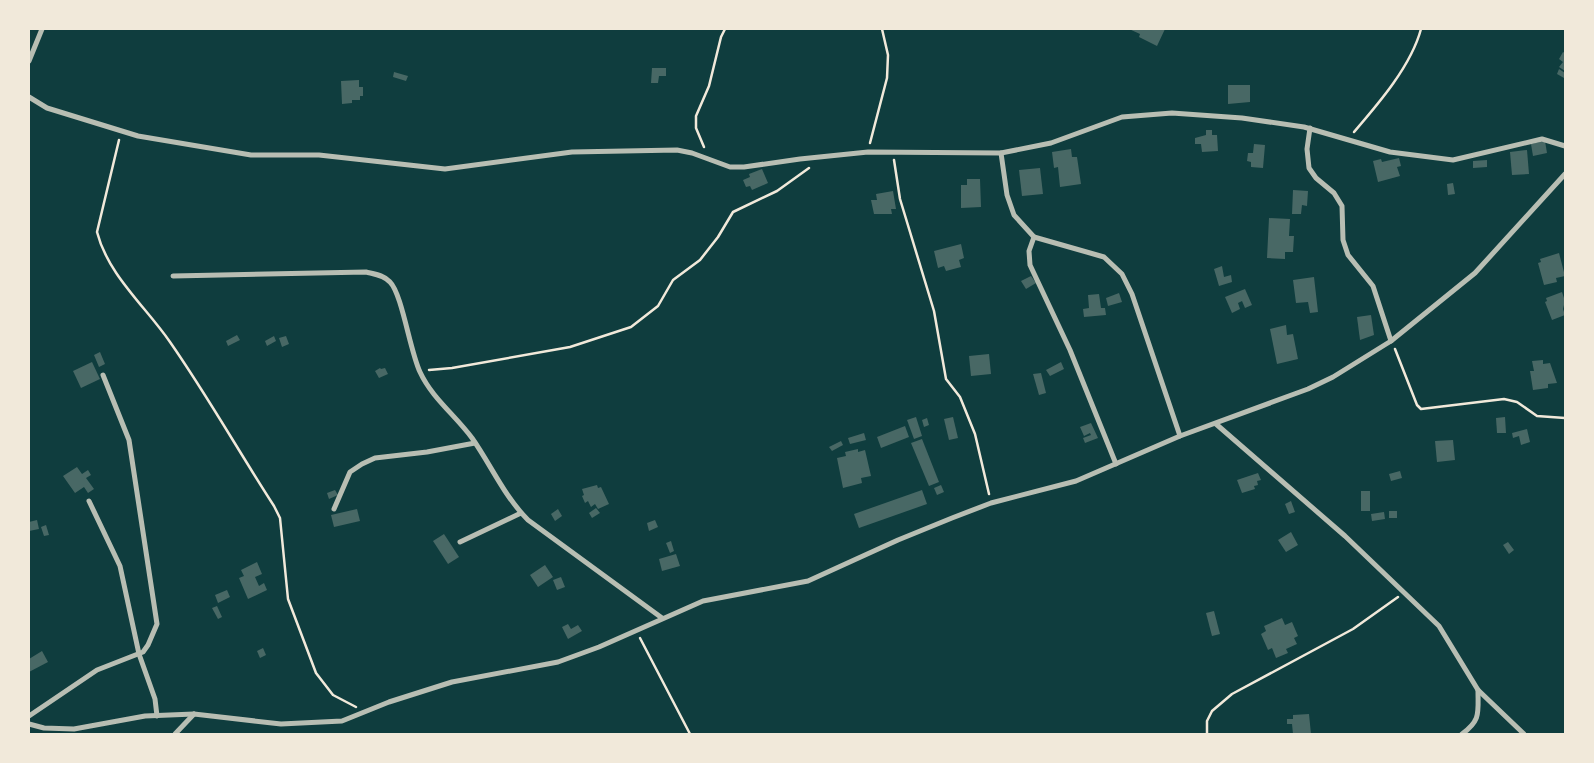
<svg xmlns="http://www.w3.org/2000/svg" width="1594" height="763" font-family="'Fira Sans Condensed',sans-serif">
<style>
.building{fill:#486865}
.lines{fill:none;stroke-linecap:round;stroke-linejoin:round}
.path{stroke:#f1e9da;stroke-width:2.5}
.minor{stroke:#b8beb3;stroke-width:5}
</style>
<rect width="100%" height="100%" fill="#0f3d3e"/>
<g class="building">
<path d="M1129,29H1165L1157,46L1139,37L1140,34Z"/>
<path d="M1563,52L1565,53V71L1559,67L1563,62L1559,59Z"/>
<path d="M652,68H666V76H659L658,83H651Z"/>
<path d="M1559,69L1565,73L1564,78L1557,74Z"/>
<path d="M394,72L408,76L406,81L393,77Z"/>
<path d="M359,80V87H363V96H360V100H352V103L342,104L341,81Z"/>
<path d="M1228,85H1250V102L1228,104Z"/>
<path d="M1206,130H1212V135H1217L1218,151L1202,152L1201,144H1195V138L1206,135Z"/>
<path d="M1545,141L1547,153L1533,156L1531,144Z"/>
<path d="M1254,144L1265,145L1263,168L1251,167V162L1247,161L1248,153H1253Z"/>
<path d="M1071,149L1072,157H1077L1081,184L1060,187L1058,167L1054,168L1052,152Z"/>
<path d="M1527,150L1529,174L1512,175L1510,152Z"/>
<path d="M1399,158L1401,166L1397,167L1400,176L1378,182L1373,161L1381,159L1382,162Z"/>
<path d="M1487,160V167L1473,168V161Z"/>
<path d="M1040,168L1043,194L1022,196L1019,170Z"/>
<path d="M762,169L768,183L752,190L750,186L746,187L743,180L750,177L749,174Z"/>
<path d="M967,179H980L981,207L961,208V185H967Z"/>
<path d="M1453,183L1455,194L1448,195L1447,184Z"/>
<path d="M1293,190L1308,191L1307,206L1302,205L1301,214H1292Z"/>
<path d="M893,191L896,209H891L892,214H874L871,200H877L876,194Z"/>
<path d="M1269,218L1290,219L1289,236H1294L1293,252H1285V259L1267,258Z"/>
<path d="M961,244L964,258L959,260L961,267L946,271L944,266L938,268L934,251Z"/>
<path d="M1559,253L1565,276L1556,278L1557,282L1544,285L1538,263L1541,262L1540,259Z"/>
<path d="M1222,266L1224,277L1231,275L1232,282L1219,286L1214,269Z"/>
<path d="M1031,276L1036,283L1026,289L1021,281Z"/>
<path d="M1314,277L1318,312L1310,313L1308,302L1296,303L1293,280Z"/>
<path d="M1245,289L1252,305L1245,308L1242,301L1238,303L1240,309L1232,313L1225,297Z"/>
<path d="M1562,292L1565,301L1563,309L1565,315L1552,320L1545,302L1547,301L1546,298Z"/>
<path d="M1119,293L1122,302L1108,306L1106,298Z"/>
<path d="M1099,294L1101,308H1105L1106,315L1084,317L1083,309L1089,308L1088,295Z"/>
<path d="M1371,315L1374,335L1360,340L1357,317Z"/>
<path d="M1286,325L1287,335L1293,334L1298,359L1277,364L1270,329Z"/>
<path d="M237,335L240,340L228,346L226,341Z"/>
<path d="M274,336L276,341L267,346L265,341Z"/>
<path d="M286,336L289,344L282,347L279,338Z"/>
<path d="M100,352L105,364L99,367L94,355Z"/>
<path d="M989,354L991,374L971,376L969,356Z"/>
<path d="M1543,360V364L1550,363L1557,383L1548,384V388L1533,390L1530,371H1534L1532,361Z"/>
<path d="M92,362L100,379L81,388L73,371Z"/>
<path d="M1061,362L1064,369L1050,376L1046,370Z"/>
<path d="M380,368L381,369L385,368L388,374L379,378L375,371Z"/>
<path d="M1041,373L1046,393L1039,395L1033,374Z"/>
<path d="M916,417L922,436L914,439L907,420Z"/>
<path d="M953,417L958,438L949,440L944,419Z"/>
<path d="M1505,417L1506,433H1497L1496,418Z"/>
<path d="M927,418L929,425L924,427L922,420Z"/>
<path d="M1091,423L1098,438L1085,443L1083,438L1091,435L1090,433L1084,436L1080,427Z"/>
<path d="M905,426L909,437L881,448L877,437Z"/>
<path d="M1527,429L1530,442L1521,445L1519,436L1513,438L1512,433Z"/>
<path d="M864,433L866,440L850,444L848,438Z"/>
<path d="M922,439L939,482L929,486L911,443Z"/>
<path d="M1453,440L1455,460L1437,462L1435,441Z"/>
<path d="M841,441L843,445L832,451L829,447Z"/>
<path d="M858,449V452L865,450L871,476L861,478L862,483L843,488L837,458L846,456L845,452Z"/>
<path d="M77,467L82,474L88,470L91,475L86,478L94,489L88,493L84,487L75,493L63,476Z"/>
<path d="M1400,471L1402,478L1391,481L1389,474Z"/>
<path d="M1258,473L1261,480L1257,481L1258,485L1254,486L1255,489L1242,493L1237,480Z"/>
<path d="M597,485L598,488L601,487L609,504L598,509L595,504L591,507L588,501L585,503L582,496L584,495L582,489Z"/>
<path d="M941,485L944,492L937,495L934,488Z"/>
<path d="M335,490L338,495L329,499L327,493Z"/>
<path d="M922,490L927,504L859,528L854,514Z"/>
<rect x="1361" y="491" width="9" height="20"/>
<path d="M1291,501L1295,512L1289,514L1285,504Z"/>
<path d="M596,508L600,513L592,518L589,513Z"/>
<path d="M357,509L360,521L334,527L331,515Z"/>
<path d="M558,509L562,516L555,521L551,514Z"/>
<rect x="1389" y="511" width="8" height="7"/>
<path d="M1384,512L1385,519L1372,521L1371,514Z"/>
<path d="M37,520L39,529L29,531V522Z"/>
<path d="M655,520L658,527L649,531L647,523Z"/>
<path d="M46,525L49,535L44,536L41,527Z"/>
<path d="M1291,532L1298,545L1286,552L1278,540Z"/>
<path d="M444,534L459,557L448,564L433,541Z"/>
<path d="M671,541L674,551L670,553L666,543Z"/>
<path d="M1508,542L1514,550L1509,554L1503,545Z"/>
<path d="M676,554L680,566L662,571L659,559Z"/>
<path d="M257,562L262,574L255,577L259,586L264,583L267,590L248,599L239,578L244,576L241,570Z"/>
<path d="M545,565L553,577L538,587L530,575Z"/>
<path d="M561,577L565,587L557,590L553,580Z"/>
<path d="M227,590L230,597L218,603L215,595Z"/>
<path d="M217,606L222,617L218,619L212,608Z"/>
<path d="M1214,611L1220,634L1212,636L1206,613Z"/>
<path d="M1282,618L1285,625L1292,622L1298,636L1294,638L1297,644L1286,649L1288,653L1276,658L1272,648L1268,650L1261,634L1266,631L1264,626Z"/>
<path d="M568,624L571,629L578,625L582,631L568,639L562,627Z"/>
<path d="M263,648L266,655L260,658L257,651Z"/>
<path d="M42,651L48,662L29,672V659Z"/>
<path d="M1309,714L1311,734H1293L1292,724H1287V719H1293V715Z"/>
</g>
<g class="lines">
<g class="path">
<path d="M1354,132C1379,103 1411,66 1421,29"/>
<path d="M119,140L97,232C108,275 146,307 170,342C207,395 239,452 274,506L280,518L288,599L316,673L333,695L356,707"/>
<path d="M870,143L887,78L888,55L882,29"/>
<path d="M704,147L696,128V116L709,86L721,37L725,29"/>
<path d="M894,160L900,199L934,311L946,379L960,397L975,434L989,494"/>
<path d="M1395,349L1417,405L1421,409L1504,399L1517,402L1537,416L1565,418"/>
<path d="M429,370L452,368L570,347L631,327L658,306L673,280L700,260L718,237L733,212L777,191L809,168"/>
<path d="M640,638L690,734"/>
<path d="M1207,734V721L1212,711L1232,694L1353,629L1398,597"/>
</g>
<g class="minor">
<path d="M29,61L42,29"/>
<path d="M29,97L47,108L138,136L251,155H319L445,169L572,152L677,150L692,153L730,167H744L800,159L868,152L1001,153L1051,143L1122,117L1172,113L1242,118L1304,127L1390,152L1453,160L1542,139L1565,146"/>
<path d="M1310,128L1307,149L1309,168L1316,178L1334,193L1342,206L1343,240L1348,255L1373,286L1391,341"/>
<path d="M1001,153L1007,195L1014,215L1034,237L1029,251L1030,265L1070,350L1116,464"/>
<path d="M1034,237L1104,257L1122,274L1132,294L1180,436"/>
<path d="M173,276L366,272C374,274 384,275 390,282C402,294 410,351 420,372C432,398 455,415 472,438C491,465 504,496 528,520L662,618"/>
<path d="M1216,424L1345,536L1439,626L1478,690L1524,734"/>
<path d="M89,501L120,566L139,654L155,699L157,716"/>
<path d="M334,509L350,472L362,464L375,458L427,452L475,443"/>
<path d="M460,542L521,513"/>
<path d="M29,716L97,670L143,652L148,645L157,624L129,440L103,375"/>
<path d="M29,724L44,728L74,729L145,716L194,714L281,724L342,721L389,702L452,682L558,662L599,647L703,601L808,581L898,540L952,518L991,503L1076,481L1180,436L1308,389L1333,377L1391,341L1475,273L1565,174"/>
<path d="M175,734L194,714"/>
<path d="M1462,734C1481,720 1478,713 1478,690"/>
</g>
</g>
<rect width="1594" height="763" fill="none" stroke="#f1e9da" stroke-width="60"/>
</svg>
